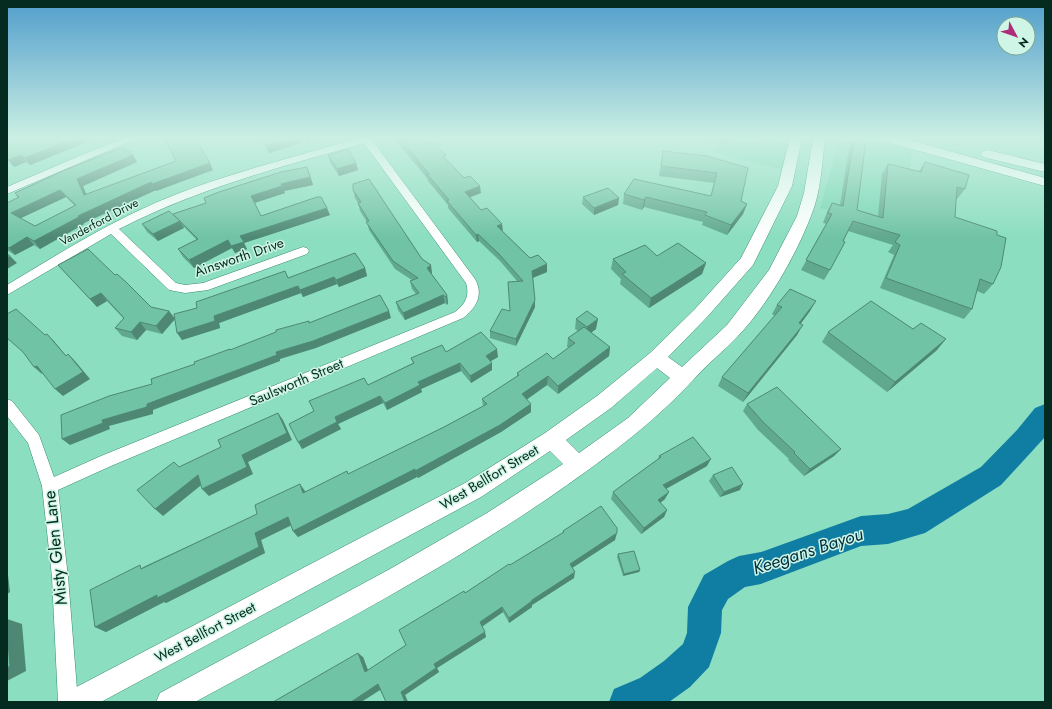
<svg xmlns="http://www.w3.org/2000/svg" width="1052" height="709" font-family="Jost,sans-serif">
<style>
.built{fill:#78d6b5}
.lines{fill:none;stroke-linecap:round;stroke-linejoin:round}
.river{fill:#107da3;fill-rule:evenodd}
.street-casing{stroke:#378c71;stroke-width:1}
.secondary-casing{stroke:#378c71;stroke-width:1}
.street{fill:#fff;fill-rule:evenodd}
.secondary{fill:#fff;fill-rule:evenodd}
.wall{fill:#60a88e;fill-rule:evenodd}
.shaded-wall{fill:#4e8874}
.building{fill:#70c3a5;stroke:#4e8874;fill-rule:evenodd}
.labels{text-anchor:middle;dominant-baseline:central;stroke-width:3;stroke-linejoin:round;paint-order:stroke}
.far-street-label{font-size:12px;fill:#052a1f;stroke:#cef5e5}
.street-label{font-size:14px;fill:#052a1f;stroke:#cef5e5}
.near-street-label{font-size:17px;fill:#052a1f;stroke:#cef5e5}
.near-water-label{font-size:18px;font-style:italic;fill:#012e3e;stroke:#cef5e5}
</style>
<rect width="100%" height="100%" fill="#8bdec0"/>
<g class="built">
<path d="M717,138H789L783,170L714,152Z"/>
<path d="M840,138H864L912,151L902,229L820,208Z"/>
</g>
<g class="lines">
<path class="river" d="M1045,404V437L1001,485L925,533L888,544L861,546L761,584L745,587L728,599L722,610L721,633L709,667L690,687L669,702H609L614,689L640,678L664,661L683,644L687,633L688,607L704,575L728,561L739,556L761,552L861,516L888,514L908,509L981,467L1017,430L1035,408Z"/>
<g class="street-casing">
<g id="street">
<path d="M125,138H138L7,194V187L84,154Z"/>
<path d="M359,138H374L372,140L475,279C484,295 476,308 463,318L111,466L58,490L68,577L78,702H58L52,577L42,486L28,443L7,416V399L12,401L39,435L54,477L101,456L455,312C465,304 470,296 466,283L364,143C280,167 197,189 119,229L176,283L185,285L203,283L303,247L307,248L309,251L307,254L208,290L185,293L169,290L111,234L7,295V285C55,256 103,226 155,203C220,175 291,158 359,138Z"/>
</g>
</g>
<g class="secondary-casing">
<g id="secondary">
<path d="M790,138H802L792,186L753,265L707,317L668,357L682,367L727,325L769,270L797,216L804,193L813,138H825C822,164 821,192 811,216C796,255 767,306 738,336C724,351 707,364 694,379C651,426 599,463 547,499C435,575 314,637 195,702H156L160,693L390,569L487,513L563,464L550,451L481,497L101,702H61L65,693L465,483L545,433L597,396L650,353L695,309L741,258L778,186ZM657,368L670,378L628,418L579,453L566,440L611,408Z"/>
<path d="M882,138H903L1045,178V186L884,141Z"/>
<path d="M988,150L1045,164V172L983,157L981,154L983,151Z"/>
</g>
</g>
<use href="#street" class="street"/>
<use href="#secondary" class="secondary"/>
</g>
<g class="wall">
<path d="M7,138H97L30,165L26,162L14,167Z"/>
<path d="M261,138H299L301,143L269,153Z"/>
<path d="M397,138H423L428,144L446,160L464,178L481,193L470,197L481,210L502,224V231L530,258L547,264V272L533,278L535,307L516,346L490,338V331L510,311L517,281L500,261L479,241L477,242L448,208V205L428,181L427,178L397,142Z"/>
<path d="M707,138H729L727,144L707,140Z"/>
<path d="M762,138H774L772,143L761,141Z"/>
<path d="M854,138L857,210L878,216L882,174L888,164L919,171L925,162L965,189L957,199H956L955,217L997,235L993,284L984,294L977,291L972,309L964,319L880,288L894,255L888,252L893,245L848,231L830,270L824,280L801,270L827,224L823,223L827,212L832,203L840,205L849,148Z"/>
<path d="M663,151L707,156L741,201L747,204L743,214L727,235L702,225L703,222L644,207L642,210L623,204L624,194L711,196L714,183L659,176Z"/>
<path d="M133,155L137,162L83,186L86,194L213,170L156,191V190L84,223V224L40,249L34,245L15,255L7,250V203L18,198L15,193ZM66,197L75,206L35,226L20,218Z"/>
<path d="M328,155L356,163L358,170L339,176L330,162Z"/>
<path d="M310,174L313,185L284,191L285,193L255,203L261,216L330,215L244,243L247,249L235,253L232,248L194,268L183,257L178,249L197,240L184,227L158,241L147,232L142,224L175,216L173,214Z"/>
<path d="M353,190L422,259L432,273L431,274L447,295L448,303L447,305L445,303L405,320L398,310L396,302L416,294L412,289L410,281L412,280L395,269L369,230L367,222L360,211L358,203L355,198Z"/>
<path d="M583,197L619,198L618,205L594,215L582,204Z"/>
<path d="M657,256L706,263L702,274L649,308L620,284L621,279L611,269L613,259Z"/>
<path d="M58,265L115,275L151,307L169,311L175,319L197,308L288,278L365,268L367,276L339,287L337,284L303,297L301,293L219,323L220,328L182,340L175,319L162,334L146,330L137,340L122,336L115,328L124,319L107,301L97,307Z"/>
<path d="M777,305L810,311L800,324L797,335L743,402L718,386L722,377L775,316L772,314Z"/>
<path d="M576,319L596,329L591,333L610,347L609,356L558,394L547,385L527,399L531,412L501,432L418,478L417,477L298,537L293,531L291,525L261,540L265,553L166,603L164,602L106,632L95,627L143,567L305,492L349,474L444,427L483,406L482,399L517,377V373L553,359L569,348L567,347L568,338L578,331L575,329Z"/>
<path d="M913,329L937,350L887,392L822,342L828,332Z"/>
<path d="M446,352L498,357L490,361L492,370L471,383L461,371L421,389L422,392L387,410L383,403L338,424L341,429L302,449L368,385L413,363L411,358Z"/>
<path d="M747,404L841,449L834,456L804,476L788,460L789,459L758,430L743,411Z"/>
<path d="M659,456L707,466L666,489L665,499L660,503L667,510L664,517L641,534L611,499L613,492L658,459Z"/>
<path d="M713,475L740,490L720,497L709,481Z"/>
<path d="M563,531L615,540L572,568L574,578L532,605V607L509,623L503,612L482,627L486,637L437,668L439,672L405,695L408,702H386L380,690L361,702H273L363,657L368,670L406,645L465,593L562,533Z"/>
<path d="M618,554L640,570L639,572L623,576L617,557Z"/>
</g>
<g class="shaded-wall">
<path d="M75,138H97L30,165L25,158Z"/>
<path d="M292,138H299L301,143L269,153L266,146Z"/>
<path d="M305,138H323L306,143Z"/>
<path d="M21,155L26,162L14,167L8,160Z"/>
<path d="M133,155L137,162L83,186L89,202L84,195L77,179Z"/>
<path d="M210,163L213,170L156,191L152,184Z"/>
<path d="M356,163L358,170L339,176L337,169Z"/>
<path d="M307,167L313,185L284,191L285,193L254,203L251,196L281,184Z"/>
<path d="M151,182L156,190L84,223V224L40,249L34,241L78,216Z"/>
<path d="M480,186L481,193L465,199V192Z"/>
<path d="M60,190L66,197L17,220L11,213Z"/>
<path d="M646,197L644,207L642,210L644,200Z"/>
<path d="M619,198L618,205L594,215V208Z"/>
<path d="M747,204L743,214L727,235L731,225Z"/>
<path d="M327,208L330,215L244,243L247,249L235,253L232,248L194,268L189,260L228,240Z"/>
<path d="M180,221L184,228L158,241L153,234Z"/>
<path d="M502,224L503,231L497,226Z"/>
<path d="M478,234L479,241L477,242L476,235Z"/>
<path d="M27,237L34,245L15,255L9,248Z"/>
<path d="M10,256L17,263L7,269V258Z"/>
<path d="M706,263L702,274L649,308L651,298Z"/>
<path d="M547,264V272L532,278V271Z"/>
<path d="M431,265L432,273L428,276L427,268Z"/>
<path d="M365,268L367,276L339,287L336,280Z"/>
<path d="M334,277L337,284L303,297L300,290Z"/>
<path d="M298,286L301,293L219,323L220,328L182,340L177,333L214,316Z"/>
<path d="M101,293L107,301L97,307L90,299Z"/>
<path d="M443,295L445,303L405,320L403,313Z"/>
<path d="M447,295L448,303L447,305L446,297Z"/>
<path d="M535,300V307L516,346V339Z"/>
<path d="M816,301L810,311L794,333L799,323Z"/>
<path d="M169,311L175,319L162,334L156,326Z"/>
<path d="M389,311L391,318L316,348L280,359V361L153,410V414L109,426L110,429L70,445L62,439L102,420L147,404L276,352Z"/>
<path d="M598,319L596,329L585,337L587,327Z"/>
<path d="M140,322L146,330L137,340L131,332Z"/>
<path d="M803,325L797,335L743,402L748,393Z"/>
<path d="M47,334L54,341L72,363L66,356Z"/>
<path d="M946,339L937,350L887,392L895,382Z"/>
<path d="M610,347L609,356L558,394V386Z"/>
<path d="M497,349L498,357L486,364V356Z"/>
<path d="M68,354L75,361L90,379L63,396L55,389Z"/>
<path d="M460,363L461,371L421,389L422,392L387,410L385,403L418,382Z"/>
<path d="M492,363V370L471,383L470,376Z"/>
<path d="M37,366L44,372L42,374L34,367Z"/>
<path d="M548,376L547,385L522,403V394Z"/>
<path d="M380,396L383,403L338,424L341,429L302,449L298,442L335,417Z"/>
<path d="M531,404V412L501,432L418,478L415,471Z"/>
<path d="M278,413L283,420L292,440L248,462L253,474L209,496L202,489L242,455Z"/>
<path d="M841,449L834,456L804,476L810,469Z"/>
<path d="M711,459L707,466L660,492L663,485Z"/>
<path d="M415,469L417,477L298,537L293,531Z"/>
<path d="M198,475L205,482L163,516L155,509Z"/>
<path d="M300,484L305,491L308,500L303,493Z"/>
<path d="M743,484L740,490L720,497L724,492Z"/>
<path d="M669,492L665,499L655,507L658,500Z"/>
<path d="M667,510L664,517L641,534L644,528Z"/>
<path d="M288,517L294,524L261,540L265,553L166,603L164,602L106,632L95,627L255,533Z"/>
<path d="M617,533L615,540L569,570L570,564Z"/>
<path d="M7,566L10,592L7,594Z"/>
<path d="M640,570L639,572L623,576L624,574Z"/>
<path d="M575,572L574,578L532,605V607L509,623V618L532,600Z"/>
<path d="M502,607L503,612L481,627L480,622Z"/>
<path d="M7,619L22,624L26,671L7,681Z"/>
<path d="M485,632L486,637L437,668L439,672L405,695L408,702H405L401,692L434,664Z"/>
<path d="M358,653L363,657L370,676L365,672Z"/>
<path d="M378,684L383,688L361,702H351Z"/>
</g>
<g class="building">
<path d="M7,138H75L25,158L21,155L8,160L7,158Z"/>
<path d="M164,138H195L210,163L152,184L151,182L78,216L79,217L34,241L27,237L9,248L7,247V203L19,197L15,193L65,170L123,147L133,155L77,179L84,195L176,161ZM60,190L76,205L35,226L11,213Z"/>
<path d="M261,138H292L266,146Z"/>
<path d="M399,138H423L428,144L434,143L446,155L443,156L464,178L470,176L480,186L465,192L481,210L487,208L502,224L497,226L530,258L538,255L547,264L532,271L535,300L516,339L490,331L502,309L510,311L508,282L523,281L499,254L478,234L476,235L447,201L449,200L427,174H429Z"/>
<path d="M766,138H774L773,140Z"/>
<path d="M854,138L866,140L857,210L883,218L888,164L921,172L925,162L969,175L965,189L957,187L955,217L997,231V235L1006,238L1001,267L993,284L980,279L972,309L886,278L900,245L895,242L900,235L853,221L843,241L845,242L830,270L806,260L832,214L828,213L832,203L843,206Z"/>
<path d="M348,149L356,163L337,169L328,155Z"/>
<path d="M663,151L707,156L748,168L741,201L747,204L731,225L705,215L707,212L646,197L644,200L624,194L634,179L711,196L717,173L661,166Z"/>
<path d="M307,167L310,177L281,184L282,186L251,196L261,216L317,197H321L327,208L240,236L244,242L231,246L228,240L189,260L178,249L198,239L173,214L206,203L204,198L219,192L281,172Z"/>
<path d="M369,179L422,259L431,265L427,268L447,295L446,297L443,295L403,313L396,302L419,293L410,281L418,278L393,261L366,222L369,221L358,203L361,202L353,190V184Z"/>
<path d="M608,188L619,198L594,208L583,197Z"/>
<path d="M169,211L180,221L153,234L142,224Z"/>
<path d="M678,243L706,263L651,298L622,274L626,272L613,259L645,245L657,256Z"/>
<path d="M88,249L115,275L117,274L126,282L151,307L169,311L156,326L140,322L131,332L115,328L124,318L101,293L90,299L58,265Z"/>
<path d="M355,253L365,268L336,280L334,277L300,290L298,286L214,316L215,321L177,333L174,314L197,308L196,302L285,271L288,278Z"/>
<path d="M7,254L10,256L7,258Z"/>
<path d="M790,289L816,301L799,323L803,325L748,393L722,377L782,307L777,305Z"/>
<path d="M380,295L389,311L313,341L276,352L277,355L147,404V407L102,420L103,423L62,439L61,415L109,396L152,384L151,379L195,364L194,362L230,349V350L276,332V330L309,321V323Z"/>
<path d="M871,301L913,329L921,323L946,339L895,382L828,332Z"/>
<path d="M16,309L45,335L47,334L66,356L68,354L83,372L55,389L37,366L34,367L23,352L7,338V314Z"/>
<path d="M587,311L598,319L587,327L576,319Z"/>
<path d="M584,327L610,347L558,386L548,376L522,394L531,404L500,425L415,471V469L293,531L288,517L255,533L259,547L157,598V595L95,627L90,590L140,565L141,569L257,514L255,505L300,484L303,493L347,471L348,474L444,427L487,404L482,399L519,375L517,373L547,353L553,359L575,343L568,338Z"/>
<path d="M481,332L497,349L486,356L492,363L470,376L460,363L418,382L420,385L385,403L380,396L335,417L337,422L298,442L289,424L314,411L309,401L364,378L368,385L414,363L411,358L442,345L446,352Z"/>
<path d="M777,387L841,449L810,469L794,453L795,452L763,422L747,404Z"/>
<path d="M278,413L287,433L242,455L247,467L202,489L198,475L155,509L137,490L174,462L179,467L221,447L218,440Z"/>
<path d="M693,437L711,459L663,485L669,492L658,500L667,510L644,528L613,492L661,457L659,456Z"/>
<path d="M732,467L743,484L724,492L713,475Z"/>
<path d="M601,506L617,528V533L570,564L575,572L532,600V601L509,618L502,607L480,622L485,632L434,664L436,668L401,692L405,702H386L378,684L351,702H273L358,653L365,672L406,645L399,630L464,591L465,593L509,564L510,565L564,532L563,531Z"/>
<path d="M634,551L640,570L624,574L618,554Z"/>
<path d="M7,630L10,666L7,668Z"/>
</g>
<linearGradient id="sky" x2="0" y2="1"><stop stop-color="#519ecc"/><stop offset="0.58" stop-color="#cbf0e3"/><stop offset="1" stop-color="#cbf0e3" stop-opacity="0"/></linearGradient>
<rect width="1052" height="238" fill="url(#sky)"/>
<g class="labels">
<g class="far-street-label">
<text transform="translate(99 222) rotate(-28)">Vanderford Drive</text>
</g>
<g class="street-label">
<text transform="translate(239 257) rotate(-19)">Ainsworth Drive</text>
<text transform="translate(296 382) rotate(-23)">Saulsworth Street</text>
<text transform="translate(489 477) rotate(-31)">West Bellfort Street</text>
<text transform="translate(205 632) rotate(-28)">West Bellfort Street</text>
</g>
<g class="near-street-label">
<text transform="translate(55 548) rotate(-96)">Misty Glen Lane</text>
</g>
<g class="near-water-label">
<text transform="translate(808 551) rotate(-18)">Keegans Bayou</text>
</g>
</g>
<rect width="1052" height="709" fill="none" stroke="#052a1f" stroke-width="16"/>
<g transform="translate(1016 36) rotate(131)"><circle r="19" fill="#cef5e5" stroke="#7ea496"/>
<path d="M0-3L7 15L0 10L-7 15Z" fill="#ad2d79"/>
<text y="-6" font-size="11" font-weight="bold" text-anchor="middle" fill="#052a1f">N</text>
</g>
</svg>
